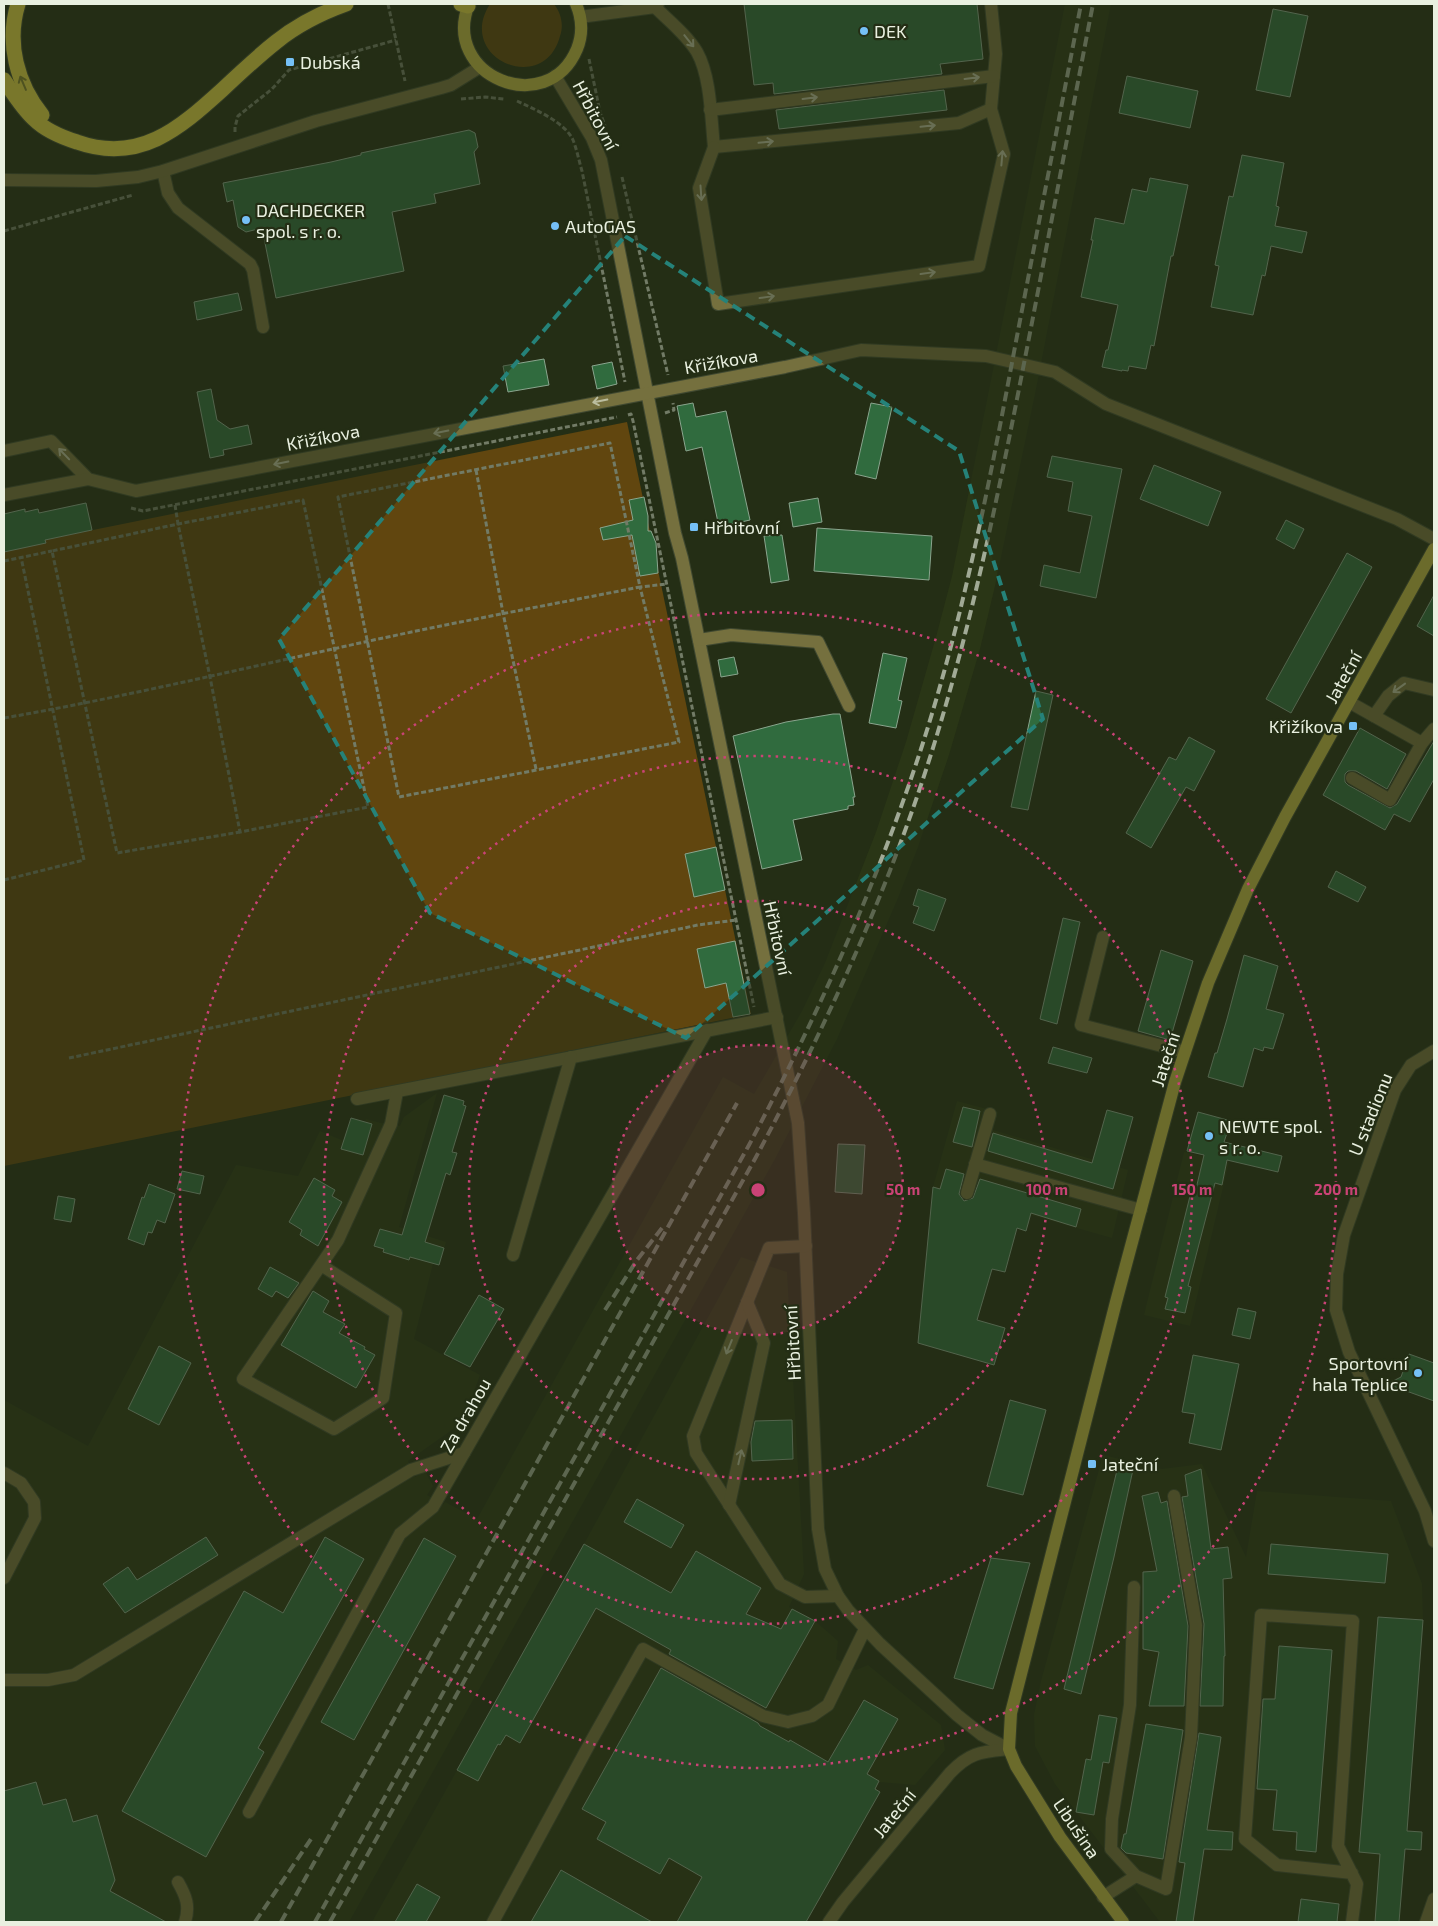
<svg xmlns="http://www.w3.org/2000/svg" width="1438" height="1926" font-family="'Exo 2',sans-serif">
<style>
.built{fill:#2a3616}
.green{fill:#61460f}
.building{fill:#306b3e;stroke:#8aa58e}
.lines{fill:none;stroke-linecap:round;stroke-linejoin:round}
.minor-casing{stroke:#404931;stroke-width:14}
.major-casing{stroke:#404931;stroke-width:14}
.highway-casing{stroke:#404931;stroke-width:17}
.path{stroke:#727b66;stroke-width:3;stroke-dasharray:5 2.5;stroke-linecap:butt}
.minor{stroke:#75703e;stroke-width:12}
.major{stroke:#c1b546;stroke-width:12}
.highway{stroke:#dfd046;stroke-width:15}
.rail{stroke:#a1aa96;stroke-width:4;stroke-dasharray:10 5;stroke-linecap:butt}
.oneway{stroke:#bbbd9f}
.oneway2{stroke:#827f2e}
.marked{fill:none;stroke:#258279;stroke-width:4;stroke-dasharray:10 6;stroke-linejoin:round}
.ring{fill:none;stroke:#ca4376;stroke-width:2.5;stroke-dasharray:2.5 5}
.poi-dot{fill:#75c0f6;stroke:#242e15;stroke-width:2}
.labels{text-anchor:middle;dominant-baseline:central;stroke-width:4.5;stroke-linejoin:round;paint-order:stroke}
.poi-label{font-size:18px;fill:#e9f0e0;stroke:#242e15;text-anchor:start}
.street-label{font-size:18px;fill:#e9f0e0;stroke:#242e15}
.centre{fill:#ca4376;stroke:#242e15;stroke-width:2.5}
.ring-label{font-size:15px;text-anchor:middle;font-weight:bold;fill:#ca4376;stroke:#242e15;stroke-width:4.5;stroke-linejoin:round;paint-order:stroke}
</style>
<rect width="100%" height="100%" fill="#242e15"/>
<g class="built">
<path d="M1065,4H1111L1035,394L995,586L980,649L949,755L918,847L898,898L837,1039L775,1159L349,1922H4V1400L88,1446L236,1165L298,1176L320,1131L344,1141L351,1118L365,1122L366,1119L381,1123L400,1126L404,1117L437,1093L399,1227L446,1242L439,1265L433,1264L414,1339L480,1375L463,1422L408,1461L415,1477L425,1471L433,1486L427,1495L443,1505L445,1502L477,1519L723,1077L754,1094L802,1011L825,963L876,832L906,742L936,637L952,576L990,385Z"/>
<path d="M957,1101L998,1112L993,1130L1128,1170L1112,1238L933,1187Z"/>
<path d="M1184,1152L1229,1162L1190,1326L1144,1315Z"/>
<path d="M741,1257L787,1272L804,1574L789,1607L815,1621L838,1641L836,1659L856,1670L868,1665L941,1725L945,1750L915,1785L879,1782L875,1789L880,1792L806,1922H372L584,1544Z"/>
<path d="M1103,1455L1162,1469L1202,1464L1246,1557L1257,1491L1391,1501L1422,1584L1423,1620L1407,1831L1416,1832L1415,1850L1405,1849L1399,1922H1160L1055,1784L1035,1746L1034,1715L1041,1681Z"/>
</g>
<g class="green">
<path d="M490,4H554C561,13 564,25 560,36C544,97 455,58 490,4Z"/>
<path d="M627,422L751,1014L4,1166V548Z"/>
</g>
<g class="building">
<path d="M744,4H977L983,59L940,64L942,74L774,94L773,83L754,85Z"/>
<path d="M1273,9L1308,16L1290,97L1256,90Z"/>
<path d="M1127,76L1198,91L1190,128L1119,113Z"/>
<path d="M944,90L947,110L779,129L776,110Z"/>
<path d="M469,130L475,133L478,147L474,152L480,184L434,194L436,203L392,212L404,271L276,298L262,228L246,232L238,227L233,200L227,202L223,183L331,162L361,155V153Z"/>
<path d="M1242,155L1284,163L1276,206L1279,207L1275,226L1307,232L1302,253L1271,246L1265,276L1262,275L1253,315L1211,307L1219,266L1215,265L1229,196L1233,197Z"/>
<path d="M1150,178L1188,185L1173,256H1171L1154,346L1151,345L1146,369L1129,366L1128,371L1122,370V371L1102,367L1106,350H1108L1118,305L1081,297L1093,240H1091L1095,218L1124,224L1132,189L1147,192Z"/>
<path d="M238,293L242,310L197,320L194,302Z"/>
<path d="M544,359L549,385L508,392L503,366Z"/>
<path d="M612,362L617,384L597,389L592,366Z"/>
<path d="M211,389L217,420L230,429L248,425L252,444L223,450L224,455L210,458L197,392Z"/>
<path d="M693,403L696,417L726,411L750,520L719,527L702,447L686,451L677,406Z"/>
<path d="M871,403L892,407L876,479L855,474Z"/>
<path d="M1052,456L1122,469L1096,598L1040,586L1044,565L1080,573L1092,516L1068,511L1073,482L1047,477Z"/>
<path d="M1154,465L1221,492L1208,526L1140,499Z"/>
<path d="M644,497L648,516V531H651L656,543L658,573L640,576L632,535L603,540L600,528L633,520L629,500Z"/>
<path d="M818,498L822,522L793,527L789,503Z"/>
<path d="M86,503L92,530L45,540L46,543L4,552V514L25,509V512L38,509L39,513Z"/>
<path d="M1286,520L1304,529L1294,549L1276,539Z"/>
<path d="M817,528L932,536L929,580L814,571Z"/>
<path d="M782,535L789,580L771,583L764,536Z"/>
<path d="M1347,553L1372,567L1291,713L1266,699Z"/>
<path d="M1434,595V636L1417,626Z"/>
<path d="M883,653L907,658L898,700L902,701L896,728L869,723Z"/>
<path d="M734,657L738,674L721,677L718,660Z"/>
<path d="M1036,691L1053,695L1028,810L1011,807Z"/>
<path d="M833,714H840L855,797H853L854,805L848,806V809L793,820L802,860L762,869L733,736L786,722Z"/>
<path d="M1360,728L1406,754L1387,789L1356,771H1348L1345,774V782L1348,785L1390,808L1397,804L1434,741V779L1410,822L1394,814L1385,830L1323,795Z"/>
<path d="M1189,737L1215,751L1194,791L1186,787L1151,848L1126,833L1169,757L1176,760Z"/>
<path d="M716,847L725,890L694,897L685,854Z"/>
<path d="M1336,871L1366,887L1358,902L1328,887Z"/>
<path d="M918,889L946,899L934,931L913,923L919,907L913,905Z"/>
<path d="M1063,918L1080,922L1057,1024L1040,1019Z"/>
<path d="M735,941L750,1014L733,1017L726,983L705,988L697,949Z"/>
<path d="M1161,950L1193,961L1170,1040L1138,1031Z"/>
<path d="M1244,955L1278,966L1266,1009L1284,1014L1273,1049L1264,1047L1263,1051L1254,1048L1243,1087L1208,1077L1215,1053H1217L1227,1019Z"/>
<path d="M1053,1047L1092,1058L1087,1073L1048,1063Z"/>
<path d="M444,1095L464,1101L463,1105L466,1106L452,1152L457,1153L450,1175L446,1173L425,1242L444,1248L439,1265L410,1257L409,1260L383,1252L384,1249L374,1246L380,1229L402,1235Z"/>
<path d="M963,1107L980,1111L972,1147L953,1142Z"/>
<path d="M1107,1110L1133,1117L1113,1189L988,1151L993,1133L1092,1163Z"/>
<path d="M1198,1112L1231,1121L1224,1142L1282,1156L1278,1172L1227,1160L1222,1185L1215,1183L1188,1286L1191,1287L1185,1313L1165,1309L1168,1298L1165,1297L1192,1188L1196,1189L1204,1155L1187,1151Z"/>
<path d="M351,1118L372,1124L363,1155L341,1149Z"/>
<path d="M838,1144L865,1145L862,1194L835,1192Z"/>
<path d="M946,1169L964,1174L959,1194L964,1201L973,1198L980,1179L1081,1209L1076,1227L1031,1213L1026,1231L1017,1228L1005,1272L992,1269L977,1320L1005,1328L994,1365L918,1343L933,1187L940,1189Z"/>
<path d="M182,1171L204,1176L200,1194L177,1189Z"/>
<path d="M314,1178L335,1190L332,1196L342,1202L318,1246L300,1235L302,1230L289,1222Z"/>
<path d="M149,1184L175,1194L165,1223L157,1220L152,1233L148,1232L144,1245L128,1239L142,1197L144,1198Z"/>
<path d="M58,1196L75,1199L71,1222L54,1219Z"/>
<path d="M270,1267L299,1283L288,1298L276,1291L272,1297L258,1289Z"/>
<path d="M313,1291L329,1301L323,1312L345,1324L339,1333L365,1347L364,1349L375,1355L356,1388L281,1345Z"/>
<path d="M479,1295L504,1309L470,1367L444,1354Z"/>
<path d="M1238,1308L1256,1312L1250,1339L1232,1335Z"/>
<path d="M159,1346L191,1363L159,1425L128,1409Z"/>
<path d="M1409,1354L1434,1363V1401L1387,1384L1401,1377Z"/>
<path d="M1193,1355L1239,1364L1221,1450L1189,1443L1195,1414L1182,1412Z"/>
<path d="M1010,1400L1046,1410L1023,1495L987,1486Z"/>
<path d="M792,1420L793,1459L752,1461L751,1442L755,1421Z"/>
<path d="M1119,1462L1134,1465L1114,1557L1081,1694L1064,1689Z"/>
<path d="M1201,1469L1211,1549L1228,1547L1232,1578L1223,1579L1225,1656H1224L1223,1706H1200L1204,1624L1182,1497L1188,1496L1185,1475Z"/>
<path d="M1158,1492L1161,1503L1167,1501L1188,1626L1184,1706H1149L1159,1652L1143,1649V1572L1157,1571L1142,1496Z"/>
<path d="M637,1499L684,1525L671,1548L624,1522Z"/>
<path d="M206,1537L218,1555L125,1613L103,1584L128,1567L137,1580Z"/>
<path d="M325,1537L364,1559L258,1748L264,1752L206,1857L122,1811L244,1591L283,1613Z"/>
<path d="M424,1538L456,1556L354,1740L321,1722Z"/>
<path d="M584,1544L671,1593L696,1551L761,1588L746,1614L781,1629L792,1609L815,1621L766,1708L669,1654L671,1650L596,1608L520,1743L506,1735L500,1745L498,1744L478,1781L457,1770Z"/>
<path d="M1271,1544L1388,1554L1385,1583L1268,1574Z"/>
<path d="M991,1558L1030,1563L993,1689L954,1678Z"/>
<path d="M1378,1617L1423,1620L1407,1831L1422,1832L1421,1850L1405,1849L1399,1922H1375L1380,1854L1359,1852Z"/>
<path d="M1279,1646L1332,1650L1316,1852L1296,1850L1297,1832L1273,1830L1277,1790L1257,1789L1263,1699H1275Z"/>
<path d="M661,1668L758,1723L760,1726L789,1742L790,1740L828,1762L864,1700L898,1719L867,1774L879,1781L875,1789L880,1792L806,1922H677L702,1877L669,1858L660,1874L597,1839L606,1822L582,1809Z"/>
<path d="M1099,1715L1117,1718L1109,1763L1103,1762L1094,1815L1076,1812L1086,1759L1091,1760Z"/>
<path d="M1146,1724L1183,1730L1163,1859L1126,1853L1121,1848L1124,1834H1126Z"/>
<path d="M1199,1733L1221,1737L1207,1830L1233,1832L1232,1850L1204,1849L1193,1922H1176L1185,1863L1179,1862Z"/>
<path d="M36,1782L43,1805L66,1799L73,1822L97,1815L115,1880L110,1891L166,1922H4V1791Z"/>
<path d="M561,1870L652,1922H531Z"/>
<path d="M417,1884L440,1897L426,1922H395Z"/>
<path d="M1301,1899L1339,1904L1337,1922H1298Z"/>
</g>
<g class="lines">
<g class="minor-casing">
<g id="minor">
<path d="M655,7C669,21 687,35 697,52C711,77 711,119 714,147L959,123L991,109L996,54L991,4"/>
<path d="M580,17L655,7L658,4"/>
<path d="M555,76L592,138L601,160L675,533L682,558L798,1123L804,1213L818,1529L825,1569L838,1596L848,1610L880,1644L957,1715L982,1735L1009,1749"/>
<path d="M710,110L994,76"/>
<path d="M714,147L699,188L718,304L979,266L1004,154L991,109"/>
<path d="M163,171L168,193L178,208L250,264L253,270L263,327"/>
<path d="M4,180L96,181L138,177L163,171L316,121L441,88L451,85L480,67"/>
<path d="M4,451L51,441L88,479L136,491L785,367L861,350L986,356L1055,372L1106,404L1397,519L1434,539"/>
<path d="M4,495L88,479"/>
<path d="M699,640L731,635L818,642L849,706"/>
<path d="M1349,702L1422,743L1390,800L1352,778"/>
<path d="M1374,716L1388,696L1404,683L1434,690"/>
<path d="M1422,743L1434,729"/>
<path d="M1103,937L1081,1025L1185,1052"/>
<path d="M1434,1051L1411,1065L1395,1090L1344,1235L1337,1274L1336,1310L1349,1352L1425,1511L1434,1541"/>
<path d="M357,1099L777,1017"/>
<path d="M975,1164L1141,1210"/>
<path d="M967,1193L990,1114"/>
<path d="M806,1246L769,1248L693,1436L696,1453L780,1584L805,1597L838,1596"/>
<path d="M513,1255L571,1057"/>
<path d="M321,1265L396,1313L383,1398L334,1429L243,1379L338,1240L391,1124L397,1092"/>
<path d="M4,1473L21,1483L34,1502L35,1518L4,1578"/>
<path d="M729,1505L764,1343L747,1302"/>
<path d="M1134,1587L1130,1705L1112,1819L1111,1849L1136,1876L1166,1889L1191,1737L1196,1625L1174,1496"/>
<path d="M4,1680H48L74,1675L411,1470L464,1453"/>
<path d="M249,1812L400,1534L433,1507L707,1030"/>
<path d="M178,1882C186,1896 190,1906 185,1922"/>
<path d="M1103,1897L1136,1876"/>
<path d="M493,1922L590,1743L643,1649L763,1716L788,1722L812,1716L828,1705L865,1629"/>
<path d="M829,1922L843,1902L950,1773C970,1752 981,1752 1009,1749"/>
<path d="M1352,1922L1357,1884L1338,1846L1353,1621L1261,1615L1245,1839L1277,1865L1352,1873"/>
<path d="M1426,1922L1434,1899"/>
</g>
</g>
<g class="major-casing">
<g id="major">
<path d="M469,4C440,76 547,120 577,49C583,34 582,18 576,4"/>
<path d="M1123,1922L1060,1837L1016,1766L1009,1749L1011,1713L1116,1302L1175,1082L1208,983L1248,889L1285,817L1434,549"/>
</g>
</g>
<g class="highway-casing">
<g id="highway">
<path d="M18,4C6,43 17,84 42,115"/>
<path d="M461,4L468,6"/>
<path d="M4,80C13,93 22,108 34,119C46,131 61,137 77,142C139,164 179,129 222,90C240,73 257,57 276,42C297,25 321,13 346,4"/>
</g>
</g>
<g class="path">
<path d="M388,4L405,81"/>
<path d="M589,59L600,112L605,126"/>
<path d="M461,99L485,97L504,99"/>
<path d="M517,101C534,109 565,122 573,140C577,150 579,161 582,171L625,382"/>
<path d="M235,132V127L238,116L272,89L289,70L396,40"/>
<path d="M622,177L668,375"/>
<path d="M4,231L133,195"/>
<path d="M665,413L674,410L673,403"/>
<path d="M628,415L631,414L633,421L754,1007"/>
<path d="M476,470L503,613L536,769"/>
<path d="M303,500L368,807L240,832L210,677L178,524Z"/>
<path d="M175,505L178,524L52,551L117,853L240,832"/>
<path d="M131,508L143,511L617,417"/>
<path d="M4,561L52,551"/>
<path d="M4,718C114,699 223,673 333,649C435,626 538,607 640,587L610,443L338,497L399,797L679,742L640,587L667,584"/>
<path d="M4,880L84,860L21,557"/>
<path d="M69,1058L698,925L736,920"/>
</g>
<use href="#minor" class="minor"/>
<use href="#major" class="major"/>
<use href="#highway" class="highway"/>
<g class="rail">
<path d="M605,1310L637,1260L662,1228"/>
<path d="M255,1922L311,1839"/>
<path d="M281,1922L737,1103"/>
<path d="M315,1922L749,1145C817,1017 876,886 921,749C963,619 989,485 1014,352C1036,236 1059,120 1081,4"/>
<path d="M330,1922L756,1157C826,1026 888,892 932,751C974,617 1001,481 1028,343C1050,230 1071,117 1093,4"/>
</g>
</g>
<defs><path id="oneway-shaft" d="M-6 0H5M1.5-3L5.5 0L1.5 3" fill="none" stroke-width="1.6" stroke-linecap="round" stroke-linejoin="round" transform="scale(1.25)"/></defs>
<g class="oneway">
<use href="#oneway-shaft" transform="translate(689 41) rotate(51)"/>
<use href="#oneway-shaft" transform="translate(972 78) rotate(-7)"/>
<use href="#oneway-shaft" transform="translate(810 98) rotate(-7)"/>
<use href="#oneway-shaft" transform="translate(928 126) rotate(-6)"/>
<use href="#oneway-shaft" transform="translate(766 142) rotate(-6)"/>
<use href="#oneway-shaft" transform="translate(1002 158) rotate(-85)"/>
<use href="#oneway-shaft" transform="translate(701 193) rotate(86)"/>
<use href="#oneway-shaft" transform="translate(928 273) rotate(-8)"/>
<use href="#oneway-shaft" transform="translate(767 297) rotate(-8)"/>
<use href="#oneway-shaft" transform="translate(600 401) rotate(169)"/>
<use href="#oneway-shaft" transform="translate(441 432) rotate(169)"/>
<use href="#oneway-shaft" transform="translate(64 454) rotate(-134)"/>
<use href="#oneway-shaft" transform="translate(281 463) rotate(169)"/>
<use href="#oneway-shaft" transform="translate(1399 688) rotate(144)"/>
<use href="#oneway-shaft" transform="translate(729 1347) rotate(112)"/>
<use href="#oneway-shaft" transform="translate(740 1457) rotate(-77)"/>
</g>
<use class="oneway2" href="#oneway-shaft" transform="translate(23 83) rotate(-113)"/>
<path d="M0 0H1438V1926H0ZM625,236L959,451L1043,719L686,1038L430,913L279,639Z" fill="#242e15" fill-opacity=".55" fill-rule="evenodd"/>
<path class="marked" d="M625,236L959,451L1043,719L686,1038L430,913L279,639Z"/>
<circle cx="758" cy="1190" r="145" fill="#ca4376" fill-opacity=".12"/>
<g class="ring">
<circle cx="758" cy="1190" r="145"/>
<circle cx="758" cy="1190" r="289"/>
<circle cx="758" cy="1190" r="434"/>
<circle cx="758" cy="1190" r="578"/>
</g>
<g class="poi-dot">
<circle cx="864" cy="31" r="5"/>
<rect x="285" y="57" width="10" height="10" rx="2.5"/>
<circle cx="246" cy="220" r="5"/>
<circle cx="555" cy="226" r="5"/>
<rect x="689" y="522" width="10" height="10" rx="2.5"/>
<rect x="1348" y="721" width="10" height="10" rx="2.5"/>
<circle cx="1209" cy="1136" r="5"/>
<circle cx="1418" cy="1373" r="5"/>
<rect x="1087" y="1459" width="10" height="10" rx="2.5"/>
</g>
<g class="labels">
<g class="poi-label">
<text x="874" y="31">DEK</text>
<text x="300" y="62">Dubská</text>
<text x="256" y="210">DACHDECKER<tspan x="256" dy="21">spol. s r. o.</tspan></text>
<text x="565" y="226">AutoGAS</text>
<text x="704" y="527">Hřbitovní</text>
<text x="1343" y="726" text-anchor="end">Křižíkova</text>
<text x="1219" y="1126">NEWTE spol.<tspan x="1219" dy="21">s r. o.</tspan></text>
<text x="1408" y="1363" text-anchor="end">Sportovní<tspan x="1408" dy="21">hala Teplice</tspan></text>
<text x="1102" y="1464">Jateční</text>
</g>
<g class="street-label">
<text transform="translate(596 115) rotate(62)">Hřbitovní</text>
<text transform="translate(721 361) rotate(-10)">Křižíkova</text>
<text transform="translate(323 437) rotate(-11)">Křižíkova</text>
<text transform="translate(1343 677) rotate(-61)">Jateční</text>
<text transform="translate(778 938) rotate(78)">Hřbitovní</text>
<text transform="translate(1165 1059) rotate(-72)">Jateční</text>
<text transform="translate(1370 1114) rotate(-68)">U stadionu</text>
<text transform="translate(792 1343) rotate(-93)">Hřbitovní</text>
<text transform="translate(465 1415) rotate(-60)">Za drahou</text>
<text transform="translate(894 1813) rotate(-51)">Jateční</text>
<text transform="translate(1077 1828) rotate(56)">Libušina</text>
</g>
</g>
<circle cx="758" cy="1190" r="8" class="centre"/>
<g class="ring-label">
<text x="903" y="1195">50 m</text>
<text x="1047" y="1195">100 m</text>
<text x="1192" y="1195">150 m</text>
<text x="1336" y="1195">200 m</text>
</g>
<rect width="1438" height="1926" fill="none" stroke="#e9f0e0" stroke-width="10"/>
</svg>
